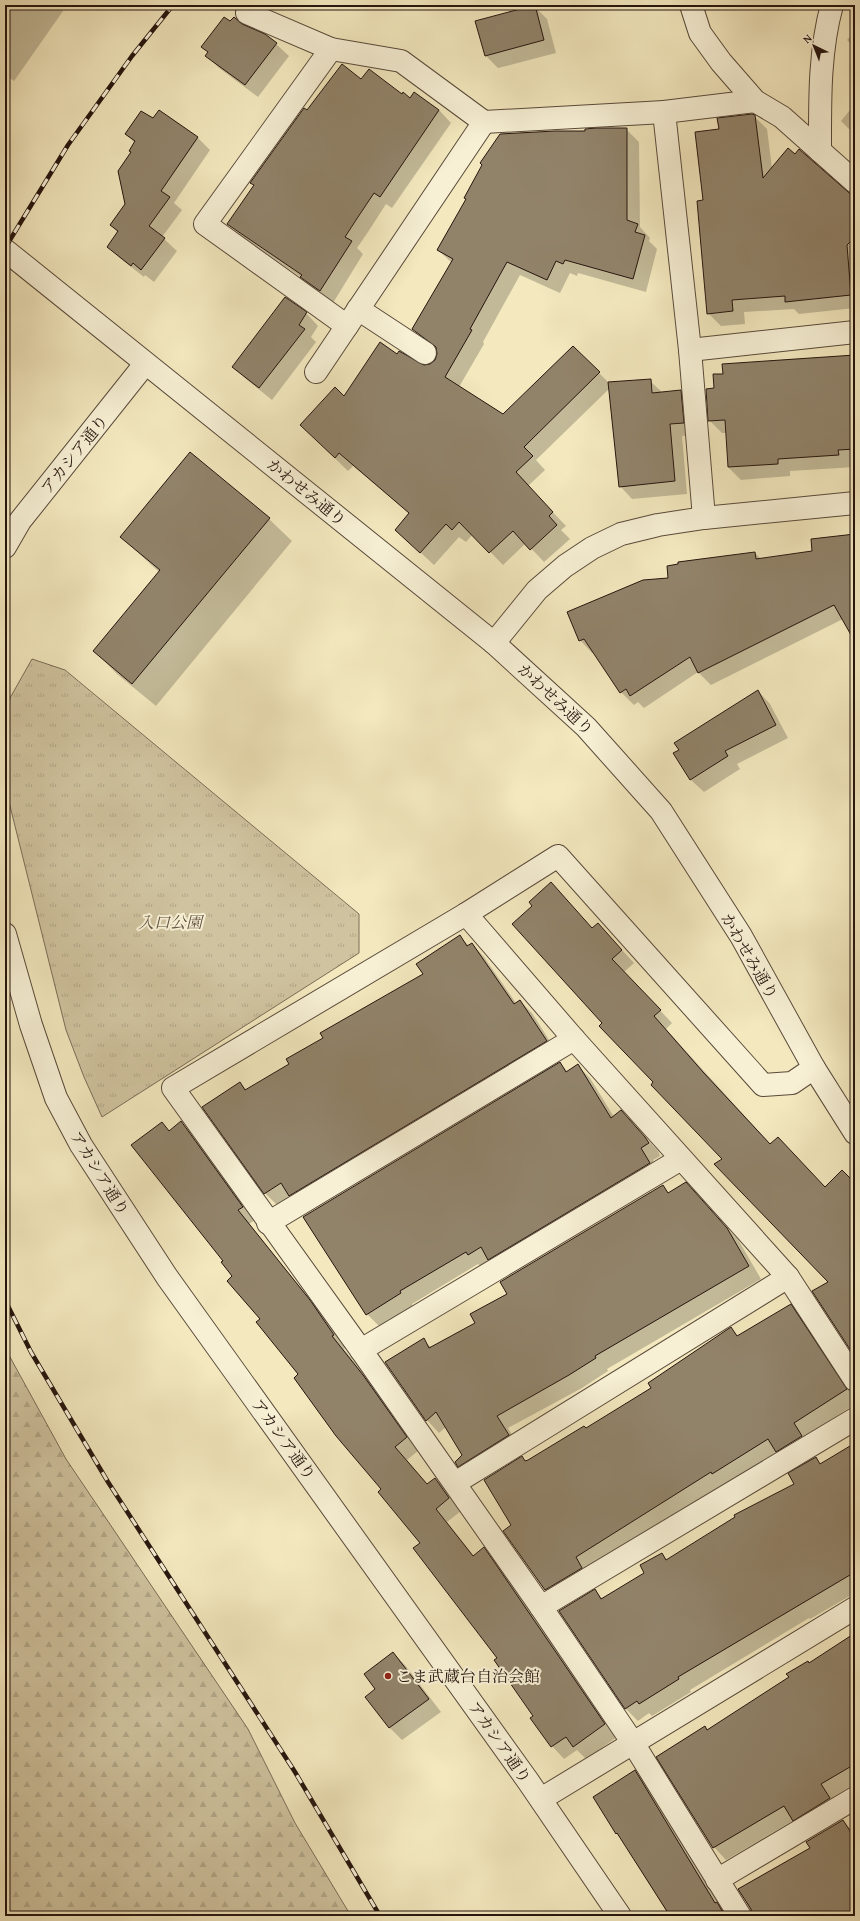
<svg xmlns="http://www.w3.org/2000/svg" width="860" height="1921" font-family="'Gentium Book Plus','Noto Serif JP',serif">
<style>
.forest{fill:url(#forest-firs);stroke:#7b6c57}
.park{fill:url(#park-tufts);stroke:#7b6c57}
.shadow{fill:#0003}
.building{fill:#91836a;stroke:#26150e}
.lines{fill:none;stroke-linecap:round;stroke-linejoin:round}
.minor-casing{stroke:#594a3a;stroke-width:24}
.minor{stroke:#f7f0d5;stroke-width:22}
.rail-casing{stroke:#26150e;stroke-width:4.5}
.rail{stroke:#f7f0d5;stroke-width:3;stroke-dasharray:9;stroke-linecap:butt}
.poi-dot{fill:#8f2418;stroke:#f7f0d5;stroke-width:1.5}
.labels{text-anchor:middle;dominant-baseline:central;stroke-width:4;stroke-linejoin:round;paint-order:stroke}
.street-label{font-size:16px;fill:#26150e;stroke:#f7f0d5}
.park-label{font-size:16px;font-style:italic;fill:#625241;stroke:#f7f0d5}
.poi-label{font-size:16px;fill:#26150e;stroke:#f7f0d5;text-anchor:start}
</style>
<defs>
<pattern id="forest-firs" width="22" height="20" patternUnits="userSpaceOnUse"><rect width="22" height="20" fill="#d0c4a0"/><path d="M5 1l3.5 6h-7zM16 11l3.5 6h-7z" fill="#b2a889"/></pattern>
<pattern id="park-tufts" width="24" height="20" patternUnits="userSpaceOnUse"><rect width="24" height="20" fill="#d0c4a0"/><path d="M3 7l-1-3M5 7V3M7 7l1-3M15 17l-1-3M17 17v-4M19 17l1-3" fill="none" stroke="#b2a889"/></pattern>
</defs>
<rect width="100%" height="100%" fill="#f3e8be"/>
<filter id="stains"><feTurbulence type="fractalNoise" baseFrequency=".005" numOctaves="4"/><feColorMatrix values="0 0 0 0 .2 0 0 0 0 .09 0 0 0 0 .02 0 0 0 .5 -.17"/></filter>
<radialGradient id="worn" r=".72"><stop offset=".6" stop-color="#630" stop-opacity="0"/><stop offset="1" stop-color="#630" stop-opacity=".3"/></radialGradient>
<path class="forest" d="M5,1348L66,1459L248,1729L295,1823L351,1916H5Z"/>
<path class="park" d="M32,659L65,670L359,914V953L102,1117L84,1077L66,1030L5,786V734L10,698Z"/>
<g class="shadow">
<path d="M5,5H57L63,11L14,81L5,75Z"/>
<path d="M534,6L547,19L556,53L498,68L486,56Z"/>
<path d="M230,23L247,29L276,44L289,56L258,97L219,68L207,56L209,53L203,47Z"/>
<path d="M855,31V48L847,40Z"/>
<path d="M362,80L439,110L451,123L392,208L386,204L368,232L357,248L363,254L333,303L314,289L302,278L241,236L229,224L255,186L251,183L308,112Z"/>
<path d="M855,104V135L841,121Z"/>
<path d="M754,116L767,129L772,168L795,155L855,200V308L799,314L794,309L744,312L745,324L721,326L708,313L705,201L720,130Z"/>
<path d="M153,120L197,137L210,150L174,203L182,210L162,237L177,251L154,282L145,275L144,277L121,259L108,247L118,233L111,225L126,204L132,153L135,143L126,134Z"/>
<path d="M626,129L639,142L640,227L650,238L649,241L657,249L646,292L578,273L577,276L570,273L560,293L520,275L483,342L484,344L459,387L503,416L573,347L609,383L650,381L663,393L680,391L693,404L696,435L682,436L687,494L632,499L620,486L610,388L536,460L545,470L528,486L566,526L561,530L570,539L544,562L526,543L503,565L473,534L466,542L459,537L434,565L396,530L410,514L353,466L348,471L314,438L345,398L397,355L424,366L431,365L436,361L438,351L413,329L452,263L438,250Z"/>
<path d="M306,313L318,326L311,337L316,342L272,400L246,379L233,367Z"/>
<path d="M855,355V467L790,471V476L741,480L728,467L727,433H722L709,420L715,389L724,375L723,365Z"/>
<path d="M269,519L292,541L156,706L117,674L94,651L159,572L121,537Z"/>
<path d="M855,537V640L843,619L711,685L698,672L644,708L638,702L634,705L621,692L594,652L592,653L580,640L669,579L755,553L762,560L814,552Z"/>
<path d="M758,691L770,704L788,738L737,764L740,769L704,792L691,780L674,754Z"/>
<path d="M551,883L593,929L610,937L634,963L624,972L672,1023L666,1029L771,1145L825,1188L855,1185V1356L830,1282L604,1023L534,906Z"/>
<path d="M459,936L469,946L472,944L484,957L516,1003L520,1001L532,1013L558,1054L278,1206L265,1193L240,1083L247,1090L290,1065L324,1038L425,974Z"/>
<path d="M560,1063L568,1072L578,1066L590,1078L614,1117L621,1111L633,1124L658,1151L660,1156L653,1160L662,1176L481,1267L478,1264L412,1304L413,1306L380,1327L367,1314Z"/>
<path d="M181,1122L194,1135L255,1220L249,1224L322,1314L346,1347L344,1349L376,1389L419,1450L407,1460L428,1485L435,1479L448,1491L461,1511L447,1522L474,1556L484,1549L496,1561L617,1737L586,1759L577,1750L564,1759L552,1746L498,1658L421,1543L300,1375L233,1276L224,1261L161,1123L170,1131Z"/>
<path d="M662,1186L669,1193L698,1196L739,1241L761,1279L607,1369L608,1371L582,1388L508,1428L520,1448L471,1478L459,1466L464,1456L446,1427L439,1433L427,1420L423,1340L431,1347L476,1323L509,1294Z"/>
<path d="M791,1305L803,1318L855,1396V1404L806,1436L814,1449L725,1486L724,1484L588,1570L558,1602L545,1590L512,1525L522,1458L526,1462L586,1429L653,1388L731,1329L738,1336Z"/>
<path d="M855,1444V1593L810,1619L809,1618L690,1690L691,1692L652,1716L649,1713L638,1721L626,1709L560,1611L595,1591L603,1599L645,1573L662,1555L668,1560L796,1484L815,1458L821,1465Z"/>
<path d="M855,1634V1784L833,1797L841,1811L806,1832L794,1820L726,1860L714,1847L705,1727L708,1730Z"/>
<path d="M393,1653L405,1665L441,1712L402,1740L390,1728L367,1697L377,1689Z"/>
<path d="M635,1772L648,1784L724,1910L729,1916H669L622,1839L617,1833Z"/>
<path d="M843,1821L851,1829L855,1826V1916H753L740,1890L811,1848Z"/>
</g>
<g class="building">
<path d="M535,5L544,40L485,56L475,21Z"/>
<path d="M224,17L230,21L234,17L242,24L265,34L277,43L245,85L205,56L208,52L201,47Z"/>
<path d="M342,64L361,79L369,69L402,94L403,92L410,98L414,92L439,110L380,197L374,193L356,220L345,237L352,241L320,291L300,277L302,275L227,224L254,185L250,183L304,108L307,110Z"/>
<path d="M159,110L198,137L161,191L170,197L149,226L165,238L141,270L133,263L131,266L107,247L118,231L110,225L125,204L118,171L131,152L129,151L135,141L125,134L141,111L153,118Z"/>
<path d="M752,114L755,115L763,178L788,148L795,154L799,149L855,198V237L847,245L851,295L785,302V296L732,300L733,311L707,314L697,201L703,200L695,132L719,129L717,118Z"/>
<path d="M596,128H627V220L638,224L635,232L645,235L633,279L565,260L563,264L556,261L547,280L507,262L470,329L472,330L445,377L503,414L573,346L600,372L524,447L533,456L516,472L553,512L549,516L557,525L530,550L513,531L489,553L459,522L452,530L446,524L420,553L395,530L409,513L339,453L335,458L300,425L335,387L344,396L380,342L397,354L399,351L424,365L430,364L435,360L437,354L436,347L412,329L453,259L437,250L466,199L464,198L482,165L480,163L500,134L555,131H585V129Z"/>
<path d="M285,297L307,312L299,325L305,329L259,388L232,367Z"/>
<path d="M855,355V449L838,450L839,455L778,459V464L728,467L725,420L708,421L706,389L714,388L713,374H723L722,364Z"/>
<path d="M651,379L652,393L681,390L684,423L670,424L675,481L619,487L608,382Z"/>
<path d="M190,452L270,518L132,684L93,651L160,570L120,537Z"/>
<path d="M855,534V642L834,605L698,673L690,657L630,696L626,689L620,693L584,639L579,641L567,612L643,580L668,578L667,566L678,564V562L755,552L756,559L812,551L811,539Z"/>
<path d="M758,690L776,725L725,751L728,756L690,780L673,753L679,750L674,743Z"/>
<path d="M551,882L592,928L598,923L622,950L612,959L661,1010L654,1016L703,1072L770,1144L778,1137L825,1187L842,1170L855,1183V1357L812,1291L828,1282L714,1164L722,1159L651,1085L653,1082L599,1026L602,1023L512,924L532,906L529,902Z"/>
<path d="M460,935L467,946L472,943L514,1004L520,1000L547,1041L289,1196L281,1183L264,1194L202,1107L240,1082L245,1090L289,1064L286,1059L323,1038L320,1033L423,974L416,964Z"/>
<path d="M560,1062L566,1072L578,1064L611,1118L621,1110L645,1137L649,1143L641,1148L650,1163L488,1260L481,1247L468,1255L466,1252L400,1291L401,1293L366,1315L303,1217Z"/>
<path d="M181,1121L243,1207L238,1210L310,1300L334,1335L332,1336L363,1375L407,1437L395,1447L427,1484L435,1478L449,1498L436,1509L473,1556L484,1547L605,1724L573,1747L566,1737L551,1747L530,1718L533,1716L494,1660L497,1658L413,1548L420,1543L378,1492L381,1489L336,1436L294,1378L298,1374L256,1322L260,1319L227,1281L232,1276L221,1262L223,1261L131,1145L162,1122L169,1131Z"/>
<path d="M686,1182L727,1228L749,1266L595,1356L596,1358L569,1375L497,1416L509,1435L458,1467L455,1462L462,1455L436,1412L426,1421L385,1362L424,1338L429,1348L475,1323L470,1314L507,1294L500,1282L663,1185L668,1193Z"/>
<path d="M791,1304L847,1389L794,1423L802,1436L776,1452L768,1439L712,1474L711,1472L576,1557L582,1568L545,1590L503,1531L511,1525L484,1480L522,1456L525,1461L528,1460L584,1426L586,1428L651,1388L648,1383L731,1327L737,1336Z"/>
<path d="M855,1443V1572L678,1677L679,1679L639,1704L637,1701L625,1709L559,1611L595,1589L601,1599L644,1573L640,1565L662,1553L666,1560L735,1517L734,1515L794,1484L788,1473L816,1457L820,1464Z"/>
<path d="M855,1633V1764L821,1784L830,1798L793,1821L784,1806L713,1848L656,1757L705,1726L707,1730L789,1677L786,1674L808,1661L809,1663Z"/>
<path d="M393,1652L429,1699L389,1728L365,1697L375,1689L364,1674Z"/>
<path d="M635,1770L715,1903L717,1902L725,1916H670L617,1833L616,1834L593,1797Z"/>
<path d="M843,1820L855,1839V1916H752L751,1909L738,1889L810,1848L806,1842Z"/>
</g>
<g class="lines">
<g class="minor-casing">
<g id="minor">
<path d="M691,5L700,33L721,62L755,101L782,117L855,182"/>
<path d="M247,13L331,49L401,61L484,122L664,112L755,101"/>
<path d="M331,49L205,224L347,326"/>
<path d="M664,112L690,350L704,518"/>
<path d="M820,151C820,102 819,52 832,5"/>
<path d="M5,250L494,643L586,727L661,811L741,936L814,1068L855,1133"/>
<path d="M358,309L425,353"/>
<path d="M690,350L855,332"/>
<path d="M316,372L484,122"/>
<path d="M5,547L20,521L145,364"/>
<path d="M494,643L537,590L565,566L592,548L621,534L658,525L704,518L855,503"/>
<path d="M466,914L558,856L763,1085L792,1083L814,1068"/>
<path d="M5,934L31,1025L56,1098L81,1145L167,1277L528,1781L620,1916"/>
<path d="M268,1223L574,1039"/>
<path d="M361,1350L681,1159"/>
<path d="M455,1483L788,1277"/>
<path d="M541,1607L855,1419"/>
<path d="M541,1799L855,1608"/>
<path d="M717,1880L855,1798"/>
<path d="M740,1916L633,1743L541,1607L361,1350L173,1088L466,914L574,1039L788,1277L855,1380"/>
</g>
</g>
<use href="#minor" class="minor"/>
<g class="rail-casing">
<g id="rail">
<path d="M5,248L68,145L132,56L173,5"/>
<path d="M5,1300L31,1352L108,1482L295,1772L380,1916"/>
</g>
</g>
<use href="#rail" class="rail"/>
</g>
<circle class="poi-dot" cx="388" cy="1676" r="4"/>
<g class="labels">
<g class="street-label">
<text transform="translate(74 454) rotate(-51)">アカシア通り</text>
<text transform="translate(307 492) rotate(39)">かわせみ通り</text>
<text transform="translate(556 699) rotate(43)">かわせみ通り</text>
<text transform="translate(750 956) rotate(60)">かわせみ通り</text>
<text transform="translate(100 1173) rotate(58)">アカシア通り</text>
<text transform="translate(284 1439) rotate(54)">アカシア通り</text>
<text transform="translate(500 1742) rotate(55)">アカシア通り</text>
</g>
<g class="park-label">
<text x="170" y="922">入口公園</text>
</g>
<g class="poi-label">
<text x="396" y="1676">こま武蔵台自治会館</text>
</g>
</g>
<rect width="860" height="1921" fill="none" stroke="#f3e8be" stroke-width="20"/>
<rect x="6" y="6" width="848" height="1909" fill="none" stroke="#26150e" stroke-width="2"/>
<rect x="10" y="10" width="840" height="1901" fill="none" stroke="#26150e"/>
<g transform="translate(814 46) rotate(317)" stroke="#f7f0d5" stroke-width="3" paint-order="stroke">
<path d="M0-3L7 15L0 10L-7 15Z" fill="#26150e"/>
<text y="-6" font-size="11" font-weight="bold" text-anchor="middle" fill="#26150e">N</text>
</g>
<rect width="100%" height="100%" filter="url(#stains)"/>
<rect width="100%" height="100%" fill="url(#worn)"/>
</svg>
